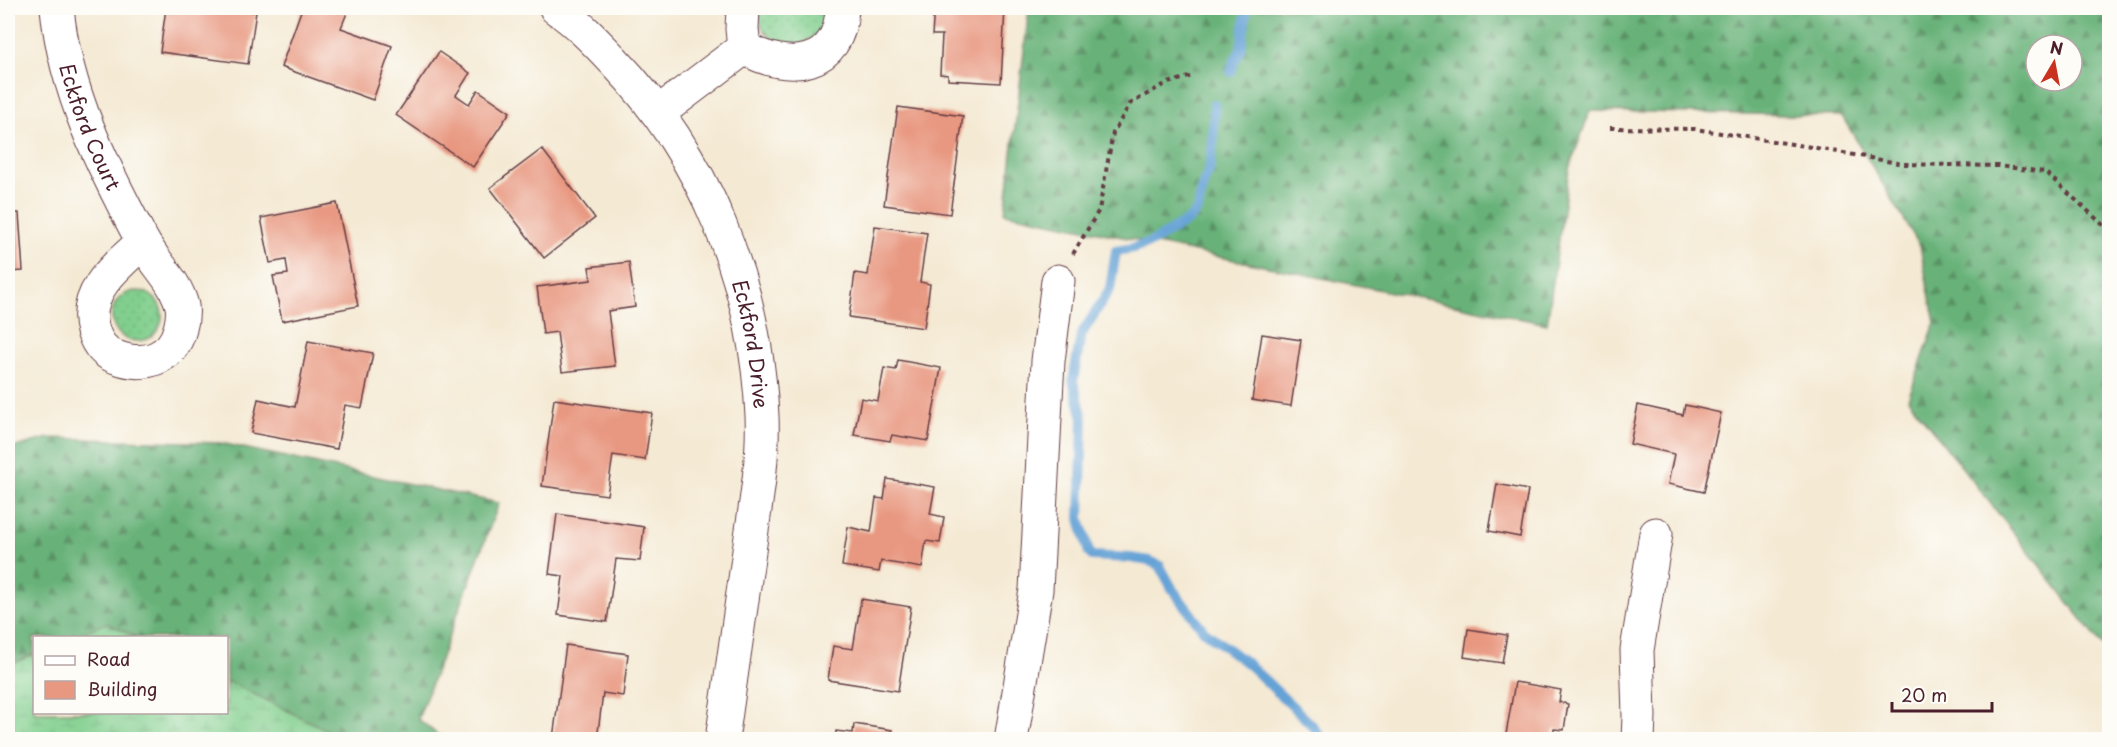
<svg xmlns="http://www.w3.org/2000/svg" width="2117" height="747" font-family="'Playpen Sans',sans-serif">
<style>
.grass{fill:url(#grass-dots);stroke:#66775c;stroke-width:1.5}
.forest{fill:url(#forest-firs);stroke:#596852;stroke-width:1.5;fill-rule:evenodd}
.wetland{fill:url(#wetland-marsh);stroke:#66775c;stroke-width:1.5}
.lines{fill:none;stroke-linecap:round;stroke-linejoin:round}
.stream{stroke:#65a2d6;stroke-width:10}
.building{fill:#e89780}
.minor-casing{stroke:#643d44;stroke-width:35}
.path{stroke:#643d44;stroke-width:4;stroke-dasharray:4.5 4.5;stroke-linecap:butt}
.minor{stroke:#fff;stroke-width:33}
.labels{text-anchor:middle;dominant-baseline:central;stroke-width:6;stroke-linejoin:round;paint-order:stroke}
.street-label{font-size:20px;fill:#4a1f2b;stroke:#fdfcf7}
</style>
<defs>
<pattern id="grass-dots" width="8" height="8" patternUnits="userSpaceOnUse" patternTransform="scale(1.5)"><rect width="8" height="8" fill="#81cf8e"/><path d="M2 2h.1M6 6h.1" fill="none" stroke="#71b17b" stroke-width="1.8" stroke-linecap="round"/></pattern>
<pattern id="forest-firs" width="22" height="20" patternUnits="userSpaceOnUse" patternTransform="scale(1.5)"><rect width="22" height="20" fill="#68b279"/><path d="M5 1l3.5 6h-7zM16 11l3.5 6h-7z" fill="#589063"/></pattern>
<pattern id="wetland-marsh" width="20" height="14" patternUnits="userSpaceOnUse" patternTransform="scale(1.5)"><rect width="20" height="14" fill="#81cf8e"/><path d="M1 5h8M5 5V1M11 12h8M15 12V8" fill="none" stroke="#71b17b"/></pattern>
</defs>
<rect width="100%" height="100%" fill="#fdfcf7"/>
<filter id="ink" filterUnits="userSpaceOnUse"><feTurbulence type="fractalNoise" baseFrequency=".0167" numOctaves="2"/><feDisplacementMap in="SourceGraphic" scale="12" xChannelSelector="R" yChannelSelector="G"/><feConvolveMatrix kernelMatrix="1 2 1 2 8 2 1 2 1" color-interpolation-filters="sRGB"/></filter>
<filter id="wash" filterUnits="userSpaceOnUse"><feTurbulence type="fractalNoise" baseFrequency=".008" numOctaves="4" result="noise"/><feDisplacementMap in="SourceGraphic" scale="24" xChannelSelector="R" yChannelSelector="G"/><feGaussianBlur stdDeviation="1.35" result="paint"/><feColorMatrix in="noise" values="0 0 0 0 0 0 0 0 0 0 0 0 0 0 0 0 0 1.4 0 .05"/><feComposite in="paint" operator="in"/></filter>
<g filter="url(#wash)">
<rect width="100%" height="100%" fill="#f4e9d3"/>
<g class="grass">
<path d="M759,8H825C826,58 756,56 759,8Z"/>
<circle cx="137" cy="316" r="25"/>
</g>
<g class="forest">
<path d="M1029,8H2109V660L2106,650L1908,399L1935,323L1920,246L1842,116L1590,111L1569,169L1547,324L1005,213ZM2036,45H2072V81H2036Z"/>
<path d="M48,438L221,443L499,503L418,719L443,739L8,740V449ZM34,638H226V712H34Z"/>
</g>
<g class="wetland">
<path d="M107,623L137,637H72Z"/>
<path d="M34,654V712H226L227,681L329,731L341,739H8V666Z"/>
</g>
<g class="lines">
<g class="stream">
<path d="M1231,72L1233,64L1241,49L1247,8"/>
<path d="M1214,104L1213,144L1209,171L1204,181L1198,209L1190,219L1152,242L1133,248L1116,251L1110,289L1081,335L1073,381L1083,418L1080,518L1089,553L1092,556L1131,558L1150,561L1160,566L1173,590L1204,631L1248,664L1312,725L1323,740"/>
</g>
</g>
<g id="blocks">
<g class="building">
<path d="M166,8H223L256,12L248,64L160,52Z"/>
<path d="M302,8H331L347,13L341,28L392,46L373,100L281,67Z"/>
<path d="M934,8H1005L1001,83L948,80V75L940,74L942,35H932Z"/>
<path d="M439,52L470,73L456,95L469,104L478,90L510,112L473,167L396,115Z"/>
<path d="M898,107L963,116L950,214L884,205Z"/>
<path d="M542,149L595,218L544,258L490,188Z"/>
<path d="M337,203L358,306L282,321L273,276L288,274L286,260L270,263L261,218Z"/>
<path d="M8,213H19L23,271L8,272Z"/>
<path d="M875,226L927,233L920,282L930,284L924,328L849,317L855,273L868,275Z"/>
<path d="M629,262L635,307L608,311L615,366L562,372L557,332L543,334L537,287L591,280L589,267Z"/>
<path d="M1262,334L1301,340L1291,406L1252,400Z"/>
<path d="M308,341L373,353L362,408L345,405L337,449L251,433L258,399L295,407Z"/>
<path d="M898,360L941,368L928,441L892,435L890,441L854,435L861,398L878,401L884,368L896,370Z"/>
<path d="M554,399L652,413L645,460L613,455L607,495L542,486Z"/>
<path d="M1638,405L1683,415L1685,405L1721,413L1704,492L1668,484L1674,454L1630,444Z"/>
<path d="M887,479L935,487L930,514L944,517L940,543L926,541L922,568L881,561L879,572L842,566L848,527L871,532L876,498L884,499Z"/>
<path d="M1497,484L1528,490L1520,537L1489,531Z"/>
<path d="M557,514L644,527L640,561L616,559L607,622L558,615L563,576L549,574Z"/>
<path d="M861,599L911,607L898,691L828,680L833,646L853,649Z"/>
<path d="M1468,629L1507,635L1502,663L1464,657Z"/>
<path d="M566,645L628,654L623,696L603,693L597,740L553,738Z"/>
<path d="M1515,682L1561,690L1559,702L1568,704L1564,730L1554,729L1553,740H1505Z"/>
<path d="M854,724L892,730L891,740H835L836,731L853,733Z"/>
</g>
</g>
</g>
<g filter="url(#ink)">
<use href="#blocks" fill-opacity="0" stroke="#643d44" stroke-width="1.5"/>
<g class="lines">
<g class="minor-casing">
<g id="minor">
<path id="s1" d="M57,8C65,92 103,167 142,240C154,263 176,281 182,306C183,313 182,322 180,329C172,359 144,368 116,357C104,353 97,343 93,331C81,292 118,265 143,242"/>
<path id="s2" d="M556,8C577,22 595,41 613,60C705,156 756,283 762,416C764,460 755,507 749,551C740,614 731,677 722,740"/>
<path d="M743,8L742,29L744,48"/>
<path d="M744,48C788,73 840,68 842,8"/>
<path d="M658,113L744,48"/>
<path d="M1011,740L1036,590L1048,361L1058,281"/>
<path d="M1638,740L1639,716L1637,650L1656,534"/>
</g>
</g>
<g class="path">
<path d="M1610,128L1695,129L1811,147L1903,164L1998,166L2045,172L2110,231"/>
<path d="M1073,254L1099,210L1113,133L1130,104L1165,84L1192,76"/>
</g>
<use href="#minor" class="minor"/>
</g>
</g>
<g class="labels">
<g class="street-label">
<text stroke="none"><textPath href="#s1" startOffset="124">Eckford Court</textPath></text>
<text stroke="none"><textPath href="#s2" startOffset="399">Eckford Drive</textPath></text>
</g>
</g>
<rect width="2117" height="747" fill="none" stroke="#fdfcf7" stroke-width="30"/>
<rect x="33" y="636" width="195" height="78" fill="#fdfcf7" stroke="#b5a4a5" stroke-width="1.5"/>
<rect x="45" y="656" width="30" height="9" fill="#ffffff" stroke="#b5a4a5" stroke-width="1.5"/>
<text x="87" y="666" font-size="18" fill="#4a1f2b">Road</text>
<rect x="45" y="681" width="30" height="18" fill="#e89780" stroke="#b5a4a5" stroke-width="1.5"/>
<text x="87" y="696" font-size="18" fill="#4a1f2b">Building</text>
<g transform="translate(2054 63) rotate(10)"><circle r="28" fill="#fdfcf7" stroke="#b5a4a5" stroke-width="1.5"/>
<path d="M0-4.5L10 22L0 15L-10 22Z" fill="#c8321e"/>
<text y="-9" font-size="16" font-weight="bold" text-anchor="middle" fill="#4a1f2b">N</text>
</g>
<path d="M1892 702v9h100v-9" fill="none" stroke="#4a1f2b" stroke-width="3"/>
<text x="1901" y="702" font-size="18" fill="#4a1f2b" stroke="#fdfcf7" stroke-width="4.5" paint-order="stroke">20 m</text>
</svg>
